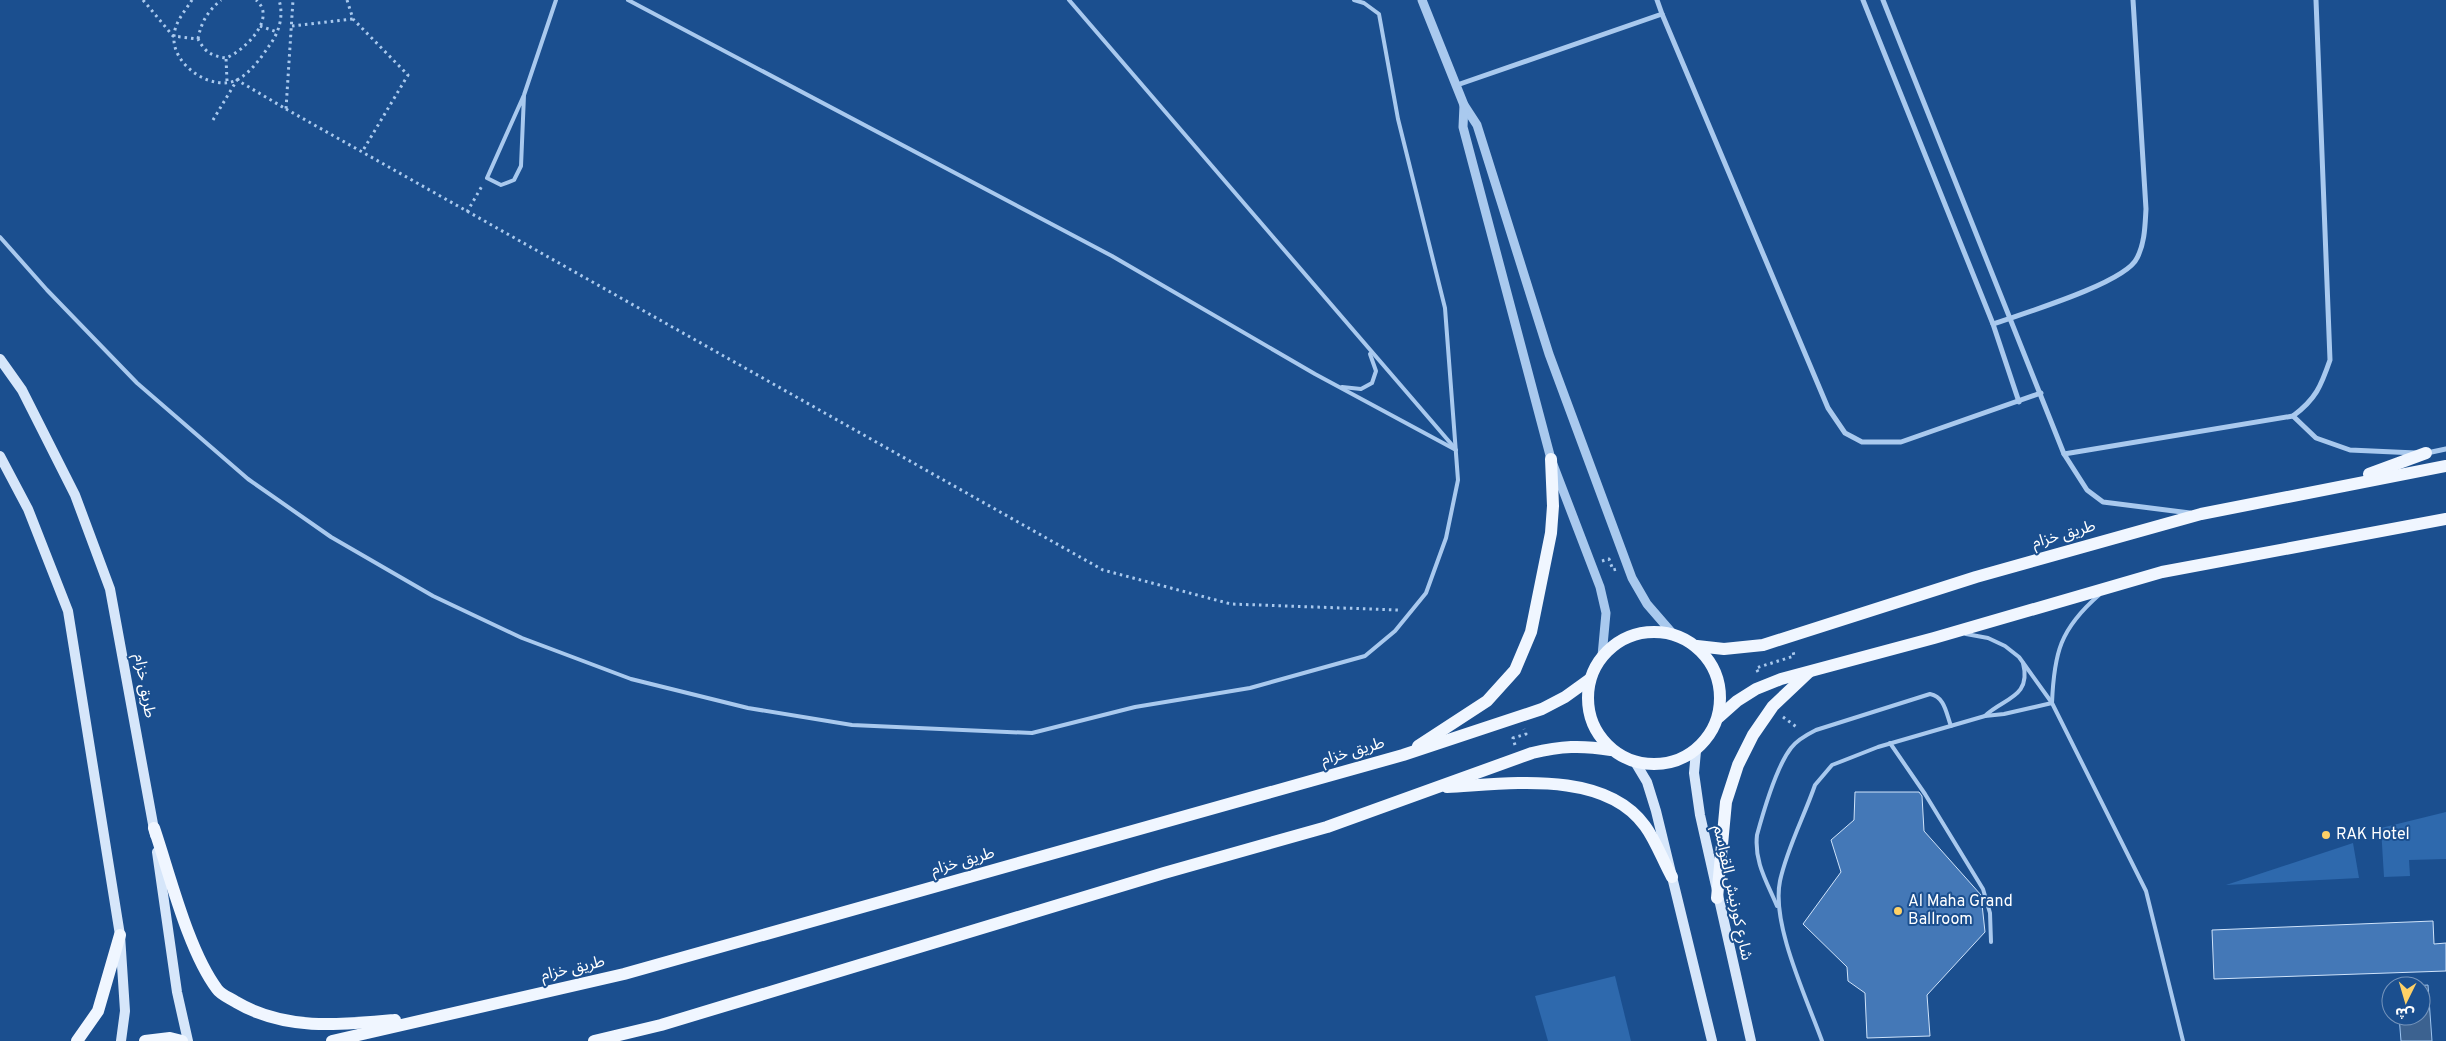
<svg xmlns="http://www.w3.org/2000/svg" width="2446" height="1041" font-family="Overpass,'Noto Sans Arabic',sans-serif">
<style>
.green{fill:#2e69ad}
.water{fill:#3c6290;stroke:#9cc4f0}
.building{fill:#4478b7;stroke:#cfe3fa}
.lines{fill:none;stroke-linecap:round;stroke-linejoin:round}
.path{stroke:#a9c9ee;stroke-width:3;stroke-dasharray:2.5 4;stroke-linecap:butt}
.service{stroke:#a9c9ee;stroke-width:4}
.minor{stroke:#a9c9ee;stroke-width:5}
.tertiary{stroke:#a9c9ee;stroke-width:9}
.secondary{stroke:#d6e6fa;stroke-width:10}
.primary{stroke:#f0f6ff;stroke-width:12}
.poi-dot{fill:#ffd166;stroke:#1b4f8f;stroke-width:2}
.labels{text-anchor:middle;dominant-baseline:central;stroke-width:4;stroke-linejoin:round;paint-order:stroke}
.street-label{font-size:16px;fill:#fff;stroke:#1b4f8f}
.poi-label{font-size:16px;fill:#fff;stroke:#1b4f8f;text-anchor:start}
</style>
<rect width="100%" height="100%" fill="#1b4f8f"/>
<g class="green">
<path d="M2446,812V859L2409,860L2410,876L2384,877L2381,828Z"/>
<path d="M2353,843L2359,878L2226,885Z"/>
<path d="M1615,976L1631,1041H1548L1535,996Z"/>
</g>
<path class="water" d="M2428,985L2432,1041H2401L2399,1016H2421V986H2413Z"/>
<g class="building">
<path d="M1855,792H1919L1922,796L1924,831L1981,895L1985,932L1927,995L1930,1036L1867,1038L1865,993L1848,981L1847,967L1803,924L1841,872L1831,840L1854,820Z"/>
<path d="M2433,921L2434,944L2446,943V971L2214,979L2212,930Z"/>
</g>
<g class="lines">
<g class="path">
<path d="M143,0L173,36L198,39C205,52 211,56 226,58"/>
<path d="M192,0C185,11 174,23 174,37C172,65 212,92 237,80C250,73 261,58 269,46C279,33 284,16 279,0"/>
<path d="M347,0L353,19L408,75L362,152"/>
<path d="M260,26L277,32"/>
<path d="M292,26L353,19"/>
<path d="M198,39C201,22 208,11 221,0"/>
<path d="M227,81L226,58C244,51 278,18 256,0"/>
<path d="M286,109L1103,570L1231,604L1398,610"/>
<path d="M213,120L237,80L286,109L293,0"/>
<path d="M467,212L482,186"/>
<path d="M1602,561L1609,559L1613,570L1617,569"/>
<path d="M1758,672L1756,668L1794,656L1793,651"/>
<path d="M1783,717L1798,728"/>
<path d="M1515,745L1513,738L1526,734L1524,729"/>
</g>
<g class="service">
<path d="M628,0L1112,256L1315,374L1456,450"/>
<path d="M1069,0L1453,446"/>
<path d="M524,95L521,166L514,180L501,185L487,178L524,95L556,0"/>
<path d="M0,237L47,290L137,383L248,479L331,537L433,596L522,638L631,679L748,708L852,725L1032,733L1135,707L1250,688L1365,656L1395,631L1426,593L1446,538L1458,480L1445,308L1398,119L1379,14L1364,3L1354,0"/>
<path d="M1342,387L1361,389L1372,383L1376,371L1370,354"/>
<path d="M1966,634L1988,638L2005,646L2019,657L2052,703L2146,891L2183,1041"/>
<path d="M2052,703C2054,653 2060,629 2099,595"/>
<path d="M1985,716C2003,698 2032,698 2023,663"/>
<path d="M1890,743L1925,794L1983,889L1990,913L1991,942"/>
<path d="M1777,906C1767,882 1754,862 1757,835C1763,813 1777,766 1791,748C1797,740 1806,735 1816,730L1930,694C1945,697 1946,713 1951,726"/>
<path d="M1822,1041C1807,999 1771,924 1780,881C1787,848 1804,817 1815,785L1832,765L1878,747L1985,716L2004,714L2052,703"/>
</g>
<g class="minor">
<path d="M1863,0L1993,324L2019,402"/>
<path d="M1883,0L2064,454L2087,490L2103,502L2190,513"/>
<path d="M1662,14L1828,408L1845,433L1862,442H1901L2041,393"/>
<path d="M1457,85L1662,14L1657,0"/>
<path d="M1993,324C2021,314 2126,283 2137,258C2145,243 2145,225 2146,209L2133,0"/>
<path d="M2293,416L2316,438L2350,450L2416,453"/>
<path d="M2427,453L2446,449"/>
<path d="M2064,454L2293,416C2316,399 2321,386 2330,360L2316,0"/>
</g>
<g class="tertiary">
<path d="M1422,0L1464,105L1477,125L1549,354L1632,578L1647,604L1673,634"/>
<path d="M1464,105L1463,127L1551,459L1600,587L1606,613L1602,656"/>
</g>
<g class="secondary">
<path d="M0,359L22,390L75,495L110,589L155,835"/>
<path d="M0,456L28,509L68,611L120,935L125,1011L121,1041"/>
<path d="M1696,751L1694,773L1700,815L1751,1041"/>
<path d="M1635,762L1647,782L1656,811L1712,1041"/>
<path d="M157,852L177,992L188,1041"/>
</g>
<g class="primary">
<path d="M2369,474L2426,453"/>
<circle cx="1654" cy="698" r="66"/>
<path d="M1697,646L1724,649L1763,645L1976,577L2201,514L2446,466"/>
<path d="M1719,717L1737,701L1756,689L1781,679L1934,638L2162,572L2446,519"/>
<path d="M1418,746L1487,701L1515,670L1531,632L1551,533L1553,506L1551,459"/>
<path d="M1447,787C1508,784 1604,769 1645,826C1656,841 1663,861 1672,877"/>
<path d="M154,828C170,875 188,950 217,989C221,995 230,998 236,1002C285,1031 341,1025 395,1020"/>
<path d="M1717,898L1726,802L1738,765L1753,735L1773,706L1808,673"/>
<path d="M77,1041L98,1011L120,935"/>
<path d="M145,1041L170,1038L182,1041"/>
<path d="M332,1041L624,974L1403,755L1542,709L1565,697L1590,679"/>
<path d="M594,1041L661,1025L1164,873L1327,827L1532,753C1561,746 1581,745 1611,750"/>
</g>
</g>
<g class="poi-dot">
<circle cx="2326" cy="835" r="5"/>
<circle cx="1898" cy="911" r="5"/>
</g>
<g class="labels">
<g class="street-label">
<text transform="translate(2064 535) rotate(-16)">طريق خزام</text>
<text transform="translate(144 686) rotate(80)">طريق خزام</text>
<text transform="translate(1353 752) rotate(-16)">طريق خزام</text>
<text transform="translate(963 862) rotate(-16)">طريق خزام</text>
<text transform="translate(1732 893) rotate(78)">شارع كورنيش القواسم</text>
<text transform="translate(573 969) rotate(-13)">طريق خزام</text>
</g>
<g class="poi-label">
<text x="2336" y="835">RAK Hotel</text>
<text x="1908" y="902">Al Maha Grand<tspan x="1908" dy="18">Ballroom</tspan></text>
</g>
</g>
<g transform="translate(2406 1001) rotate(185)"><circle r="24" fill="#1b4f8f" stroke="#7695bc"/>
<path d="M0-4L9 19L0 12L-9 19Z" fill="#ffd166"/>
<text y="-8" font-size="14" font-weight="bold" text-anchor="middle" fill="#ffffff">ش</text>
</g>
</svg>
